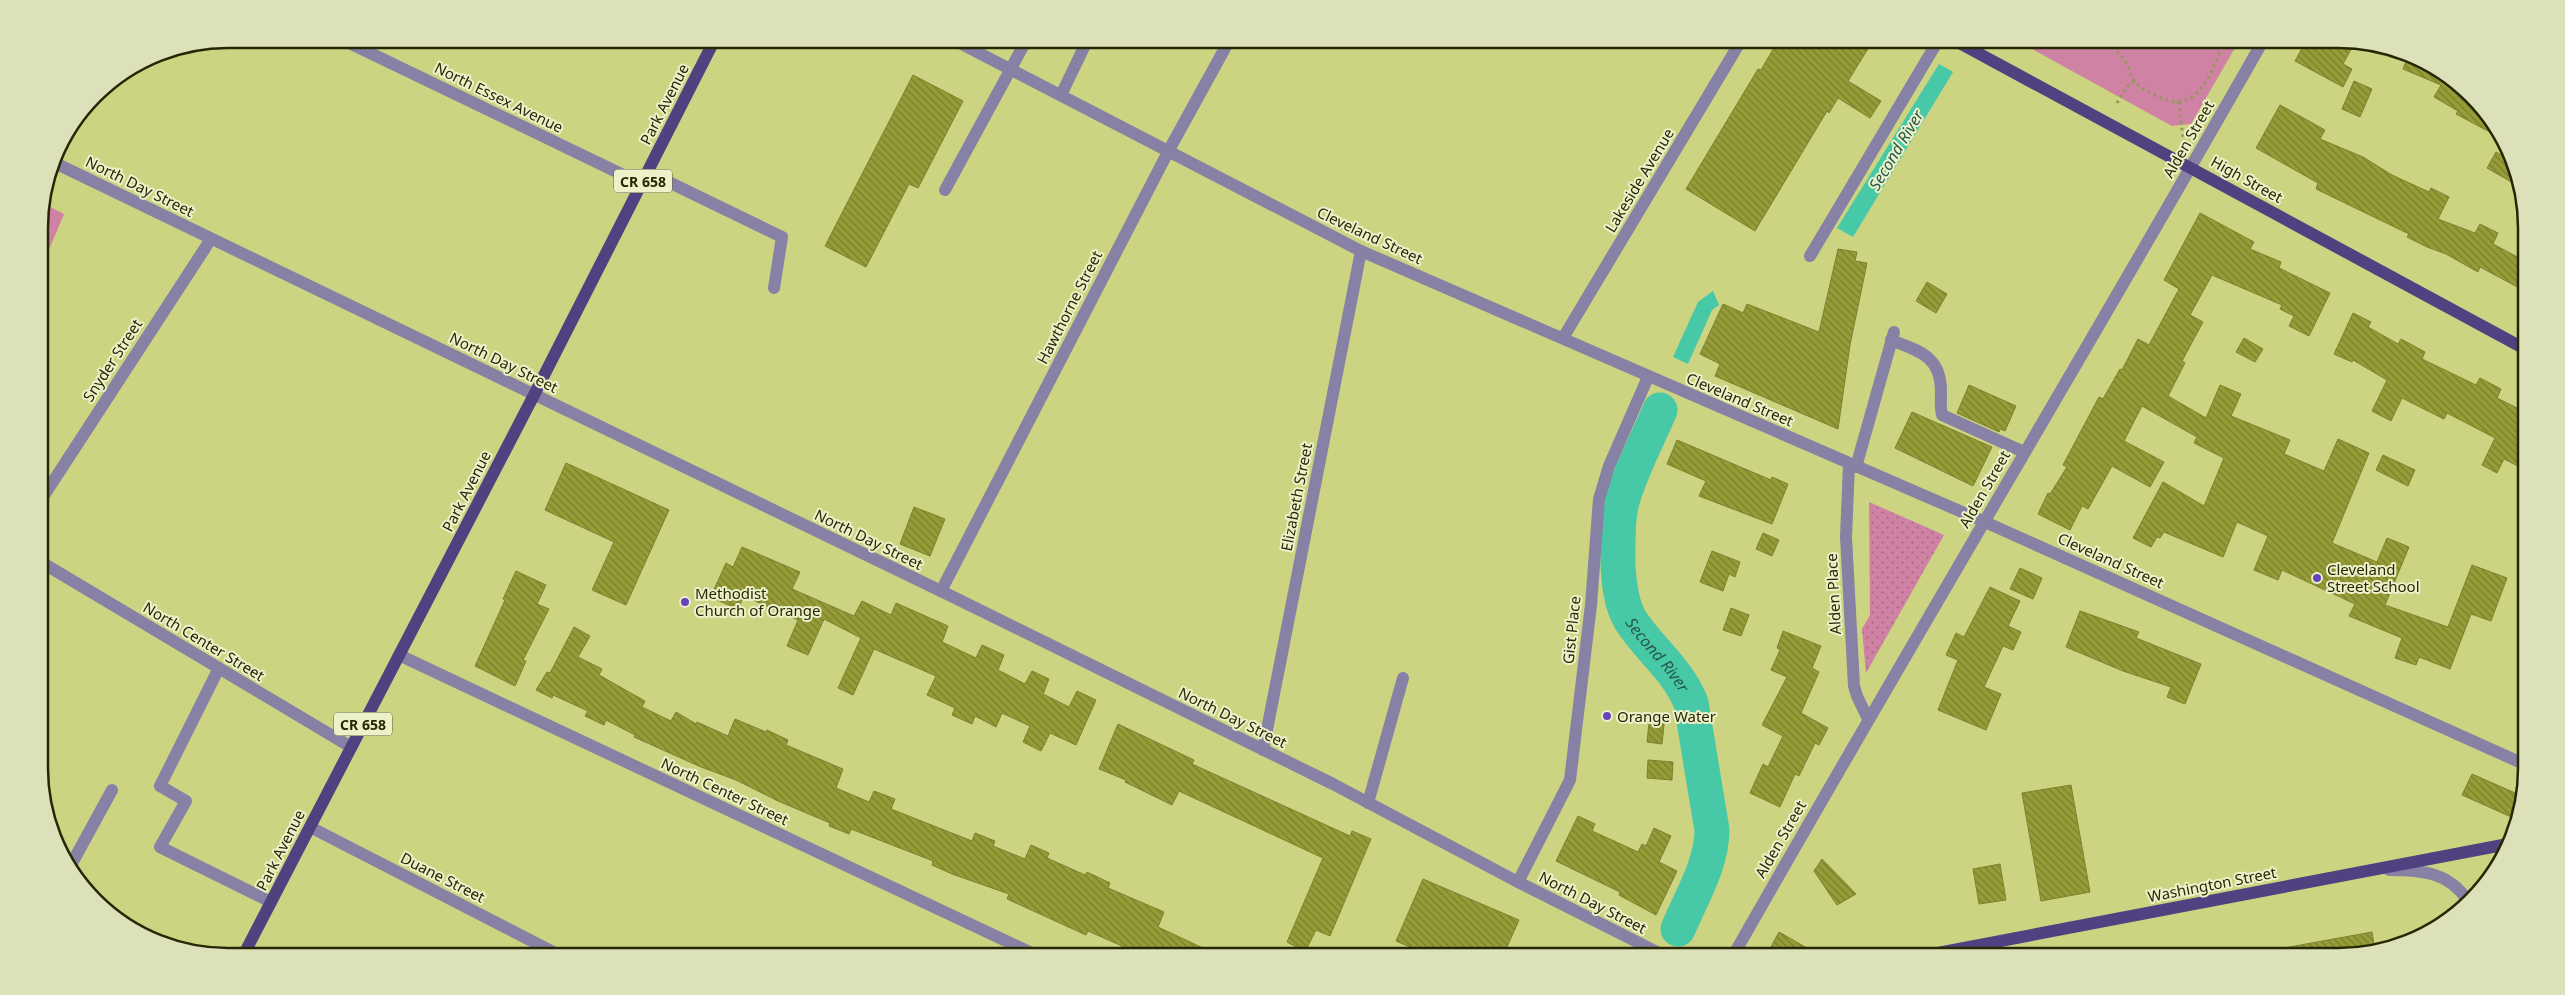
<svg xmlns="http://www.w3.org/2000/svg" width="2565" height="995" font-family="'Noto Sans',sans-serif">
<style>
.grass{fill:url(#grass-dots)}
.park{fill:#cf82a4}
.water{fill:#47c8a7}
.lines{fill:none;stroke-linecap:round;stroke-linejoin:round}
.river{stroke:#47c8a7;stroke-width:35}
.building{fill:url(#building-back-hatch);stroke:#7c812f}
.path{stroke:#939957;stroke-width:3;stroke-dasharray:2.5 4;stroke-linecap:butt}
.minor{stroke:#8781a5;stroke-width:12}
.major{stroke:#504181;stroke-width:12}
.poi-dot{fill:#6742ba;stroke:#ecf1c9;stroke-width:2}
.labels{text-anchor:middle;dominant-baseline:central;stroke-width:4;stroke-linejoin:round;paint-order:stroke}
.shield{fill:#ecf1c9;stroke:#616440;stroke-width:1}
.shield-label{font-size:14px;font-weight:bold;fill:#262805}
.street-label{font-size:15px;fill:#262805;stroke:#ecf1c9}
.poi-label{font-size:15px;fill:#262805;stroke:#ecf1c9;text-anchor:start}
.water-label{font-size:16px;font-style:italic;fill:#25594b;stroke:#ecf1c9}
.rim{fill:none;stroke:#262805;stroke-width:2.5}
</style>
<defs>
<pattern id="grass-dots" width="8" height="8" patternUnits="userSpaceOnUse" patternTransform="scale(1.25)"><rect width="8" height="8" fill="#cf82a4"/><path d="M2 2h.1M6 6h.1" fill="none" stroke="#a86a84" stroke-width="1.8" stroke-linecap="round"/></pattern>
<pattern id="building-back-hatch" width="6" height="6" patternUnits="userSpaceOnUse" patternTransform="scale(1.25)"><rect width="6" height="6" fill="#969c37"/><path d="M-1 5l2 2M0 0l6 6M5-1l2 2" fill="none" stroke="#7a7f2c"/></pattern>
</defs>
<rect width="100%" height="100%" fill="#ccd381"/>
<path class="grass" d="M1869,502L1944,535L1866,673L1862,629L1870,615Z"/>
<g class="park">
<path d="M2014,39H2240L2191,124L2172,126Z"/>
<path d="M42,203L64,214L39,273V215Z"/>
</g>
<g class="water">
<path d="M1939,64L1953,72L1853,237L1837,228Z"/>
<path d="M1713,291L1719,305L1712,310L1688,364L1673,357L1698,302Z"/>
</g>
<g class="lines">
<path class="river" id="s1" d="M1660,410C1647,441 1629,473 1621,505C1617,525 1618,546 1618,566C1619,583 1621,605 1631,621C1650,650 1678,670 1691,703L1712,830C1712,864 1691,898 1678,929"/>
</g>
<g class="building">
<path d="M1779,39H1874L1848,81L1881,101L1870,118L1838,98L1829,113L1827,111L1755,231L1686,189L1758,69L1761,70Z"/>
<path d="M2307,39H2338L2355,42L2343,64L2352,69L2343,87L2295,61Z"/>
<path d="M2409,54L2443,71L2479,103L2501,138L2456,114L2458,111L2434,97L2441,85L2403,69Z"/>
<path d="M913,75L963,101L918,188L909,184L866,267L825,246Z"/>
<path d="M2354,81L2372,89L2360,117L2342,109Z"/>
<path d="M2280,105L2325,130L2320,139L2363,157L2392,175L2429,192L2431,188L2449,197L2438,219L2475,233L2480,224L2498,233L2493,244L2525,261V291L2480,267L2478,272L2446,254L2427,247L2407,237L2409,234L2316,189L2318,183L2256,148Z"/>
<path d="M2496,152L2513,161L2520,187L2487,168Z"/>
<path d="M2200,213L2254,242L2250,249L2281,262L2279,268L2330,293L2309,336L2289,326L2294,316L2280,309L2282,305L2212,275L2190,315L2203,322L2182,361L2185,363L2168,396L2206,418L2220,385L2241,394L2231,416L2290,440L2284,454L2324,471L2338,439L2369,453L2332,543L2377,562L2387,538L2409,547L2385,605L2448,627L2472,565L2507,578L2491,621L2471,614L2450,669L2419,657L2416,665L2395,658L2402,638L2349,616L2355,604L2282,570L2278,580L2254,570L2268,536L2237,522L2223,557L2164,532L2160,538L2157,537L2151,547L2133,538L2163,482L2204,506L2224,458L2194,443L2197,437L2142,406L2124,441L2164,462L2150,487L2112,466L2088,509L2082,506L2070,530L2038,514L2048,493L2050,494L2067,467L2063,465L2099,397L2103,399L2120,369L2122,370L2138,339L2149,345L2179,289L2164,280Z"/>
<path d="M1838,249L1857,252L1855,261L1867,263L1850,345L1838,429L1715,376L1720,364L1700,354L1723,304L1743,313L1747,304L1819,332Z"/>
<path d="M1927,282L1947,294L1936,313L1916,301Z"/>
<path d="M2353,313L2371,322L2368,327L2398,344L2401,339L2425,352L2422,359L2476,385L2480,378L2501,389L2497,398L2525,412V457L2520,467L2504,459L2497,473L2482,465L2495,438L2447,413L2444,419L2402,398L2391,421L2372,411L2387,380L2353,360L2352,362L2334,354Z"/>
<path d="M2244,338L2263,349L2255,362L2236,352Z"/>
<path d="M1969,385L2016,406L2005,431L2000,429L1999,432L1957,413Z"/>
<path d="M1912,412L1992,447L1973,486L1895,448Z"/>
<path d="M1677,440L1771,480L1772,477L1788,484L1772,524L1699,496L1706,481L1667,464Z"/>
<path d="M2383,455L2415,470L2408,486L2376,470Z"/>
<path d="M566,463L669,510L626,605L592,590L614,542L545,510Z"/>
<path d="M914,507L945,519L930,556L900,544Z"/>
<path d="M1763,533L1779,540L1772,556L1756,549Z"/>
<path d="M742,547L800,572L792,589L854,616L862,601L891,615L896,603L948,626L942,642L976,658L982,645L1004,655L998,670L1025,684L1032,671L1049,679L1043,694L1069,707L1077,691L1096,700L1076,745L1050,733L1041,751L1023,742L1030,726L1002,713L996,727L975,716L972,724L952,715L955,708L927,695L936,676L874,649L853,695L838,688L861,638L824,619L808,655L787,646L798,620L744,596L738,609L717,600L719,597L712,594L726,563L733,567Z"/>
<path d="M1712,551L1740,562L1735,577L1729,574L1723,591L1700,582Z"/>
<path d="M2020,568L2042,578L2033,599L2010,589Z"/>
<path d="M516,571L546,585L537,604L549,609L523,660L526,661L515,686L475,666L505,600L503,599Z"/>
<path d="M1990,587L2020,601L2008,626L2021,632L2013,650L2003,646L1984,687L2001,694L1986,730L1938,710L1958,660L1946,655L1956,633L1964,637Z"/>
<path d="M1731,608L1749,615L1741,636L1723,630Z"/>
<path d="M2080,611L2139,632L2136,638L2201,664L2185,704L2167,697L2171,687L2123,671L2066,647Z"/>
<path d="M574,627L590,636L578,657L602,669L599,675L645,701L642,707L671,721L676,712L696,724L697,722L728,736L735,719L766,732L767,730L788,740L786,745L843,769L836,788L869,802L874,791L895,799L891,809L972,841L975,833L995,841L993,846L1025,859L1031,845L1049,853L1047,858L1085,875L1087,872L1110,883L1108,888L1164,912L1158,927L1220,956H1133L1120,950L1122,946L1088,931L1086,935L1007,899L1009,894L952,874L932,865L933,861L851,829L849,834L829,826L830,823L778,801L736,780L701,767L634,737L635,735L606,720L604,725L585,716L588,711L553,695L552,698L536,690L547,672L550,673Z"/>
<path d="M1783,631L1821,646L1812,668L1819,672L1801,713L1828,728L1819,745L1815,743L1799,776L1795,774L1780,807L1750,793L1763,764L1768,767L1783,736L1762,725L1787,677L1771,670L1780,650L1777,648Z"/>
<path d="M1650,714L1665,715L1662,744L1647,742Z"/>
<path d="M1118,724L1194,760L1192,764L1350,836L1352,831L1371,839L1330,936L1316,930L1305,952L1287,942L1323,858L1179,791L1172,805L1125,782L1126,780L1099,769Z"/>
<path d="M1648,760L1673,762L1672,780L1647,778Z"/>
<path d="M2472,774L2522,796L2518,820L2462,795Z"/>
<path d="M2071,785L2090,892L2041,901L2022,793Z"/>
<path d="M1578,816L1595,824L1592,831L1638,852L1642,844L1646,846L1654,828L1671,836L1659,862L1677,871L1656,915L1619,895L1620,892L1556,861Z"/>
<path d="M1822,859L1856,894L1837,905L1814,871Z"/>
<path d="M2000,864L2006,900L1979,904L1973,869Z"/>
<path d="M1423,879L1519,920L1503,956H1431L1396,941Z"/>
<path d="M1779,932L1821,956H1766Z"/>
<path d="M2372,932L2375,951L2350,956H2285L2284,948Z"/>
</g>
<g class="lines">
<g class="path">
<path d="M2094,39C2108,45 2120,51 2127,64C2130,69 2130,75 2133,79C2139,88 2152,94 2161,98C2202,115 2213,66 2225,39"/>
<path d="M2179,102L2183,138"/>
<path d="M2117,103L2127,86L2135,81"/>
</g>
<g class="minor">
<path d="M341,39L642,184"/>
<path d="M952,39L1361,251L1985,522L2526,765"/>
<path d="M1485,41L1486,39"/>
<path d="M1061,95L1088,39"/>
<path d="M53,162L941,591L1333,784L1518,882L1665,956"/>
<path d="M648,172L782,237L774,288"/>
<path d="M945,190L1027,39"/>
<path d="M1810,256L1939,39"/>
<path d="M1563,338L1742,39"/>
<path d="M1891,340C1919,351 1941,356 1941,391C1941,400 1940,406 1942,415L2024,452"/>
<path d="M1849,464L1846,537L1854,686L1857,696L1868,719"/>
<path d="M1856,467L1894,332"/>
<path d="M41,500L211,239"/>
<path d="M41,562L351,747"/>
<path d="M941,591L1169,150L1230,39"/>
<path d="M399,655L1038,956"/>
<path d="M219,668L160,786L186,801L160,847L271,902"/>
<path d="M1263,750L1361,251"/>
<path d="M1368,803L1403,678"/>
<path d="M310,827L561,956"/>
<path d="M65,861L71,865L112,790"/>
<path d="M2389,870C2422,870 2449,872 2468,901"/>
<path d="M1518,882L1570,780L1591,605L1599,499L1609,466L1648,377"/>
<path d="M1733,956C1907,649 2090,346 2264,39"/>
</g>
<g class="major">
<path d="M1952,39L2525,349"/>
<path d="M243,956L534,395L715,39"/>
<path d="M1922,956L2508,844"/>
</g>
</g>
<g class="poi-dot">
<circle cx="2317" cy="578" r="5"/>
<circle cx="685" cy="602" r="5"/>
<circle cx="1607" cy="716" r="5"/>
</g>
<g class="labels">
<g class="shield">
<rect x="614" y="169.5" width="58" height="23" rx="4"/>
<rect x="334" y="712.5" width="58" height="23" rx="4"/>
</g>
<g class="shield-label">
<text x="643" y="181">CR 658</text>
<text x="363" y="724">CR 658</text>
</g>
<g class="street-label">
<text transform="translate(499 97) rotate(26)">North Essex Avenue</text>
<text transform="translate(664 104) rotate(-63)">Park Avenue</text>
<text transform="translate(2188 139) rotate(-60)">Alden Street</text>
<text transform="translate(2247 179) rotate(29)">High Street</text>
<text transform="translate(1639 180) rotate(-59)">Lakeside Avenue</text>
<text transform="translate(140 186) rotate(26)">North Day Street</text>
<text transform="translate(1370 235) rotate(25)">Cleveland Street</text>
<text transform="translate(1069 307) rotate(-63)">Hawthorne Street</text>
<text transform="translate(112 360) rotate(-57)">Snyder Street</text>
<text transform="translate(504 362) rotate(26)">North Day Street</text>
<text transform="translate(1740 399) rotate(23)">Cleveland Street</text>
<text transform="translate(1984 489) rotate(-60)">Alden Street</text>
<text transform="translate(466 491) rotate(-63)">Park Avenue</text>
<text transform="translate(1296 497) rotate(-79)">Elizabeth Street</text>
<text transform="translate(869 539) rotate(26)">North Day Street</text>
<text transform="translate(2111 560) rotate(24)">Cleveland Street</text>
<text transform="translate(1833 594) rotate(-93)">Alden Place</text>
<text transform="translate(1571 630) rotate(-84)">Gist Place</text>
<text transform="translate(204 641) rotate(31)">North Center Street</text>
<text transform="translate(1233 717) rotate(26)">North Day Street</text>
<text transform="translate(725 791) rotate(25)">North Center Street</text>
<text transform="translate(1780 839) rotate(-60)">Alden Street</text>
<text transform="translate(280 850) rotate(-63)">Park Avenue</text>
<text transform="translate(443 877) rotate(27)">Duane Street</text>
<text transform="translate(2212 884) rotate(-11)">Washington Street</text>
<text transform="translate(1593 902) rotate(27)">North Day Street</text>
</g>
<g class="poi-label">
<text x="2327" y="569">Cleveland<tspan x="2327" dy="17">Street School</tspan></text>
<text x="695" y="593">Methodist<tspan x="695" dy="17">Church of Orange</tspan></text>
<text x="1617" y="716">Orange Water</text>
</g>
<g class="water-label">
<text transform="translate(1896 150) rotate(-59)">Second River</text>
<text stroke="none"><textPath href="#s1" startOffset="264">Second River</textPath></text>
</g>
</g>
<path d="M0 0H2565V995H0ZM228 48H2338A180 180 0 0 1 2518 228V768A180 180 0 0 1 2338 948H228A180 180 0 0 1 48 768V228A180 180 0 0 1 228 48Z" fill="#dce1b9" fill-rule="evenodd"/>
<path class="rim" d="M228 48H2338A180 180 0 0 1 2518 228V768A180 180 0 0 1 2338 948H228A180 180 0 0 1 48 768V228A180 180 0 0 1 228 48Z"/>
</svg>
